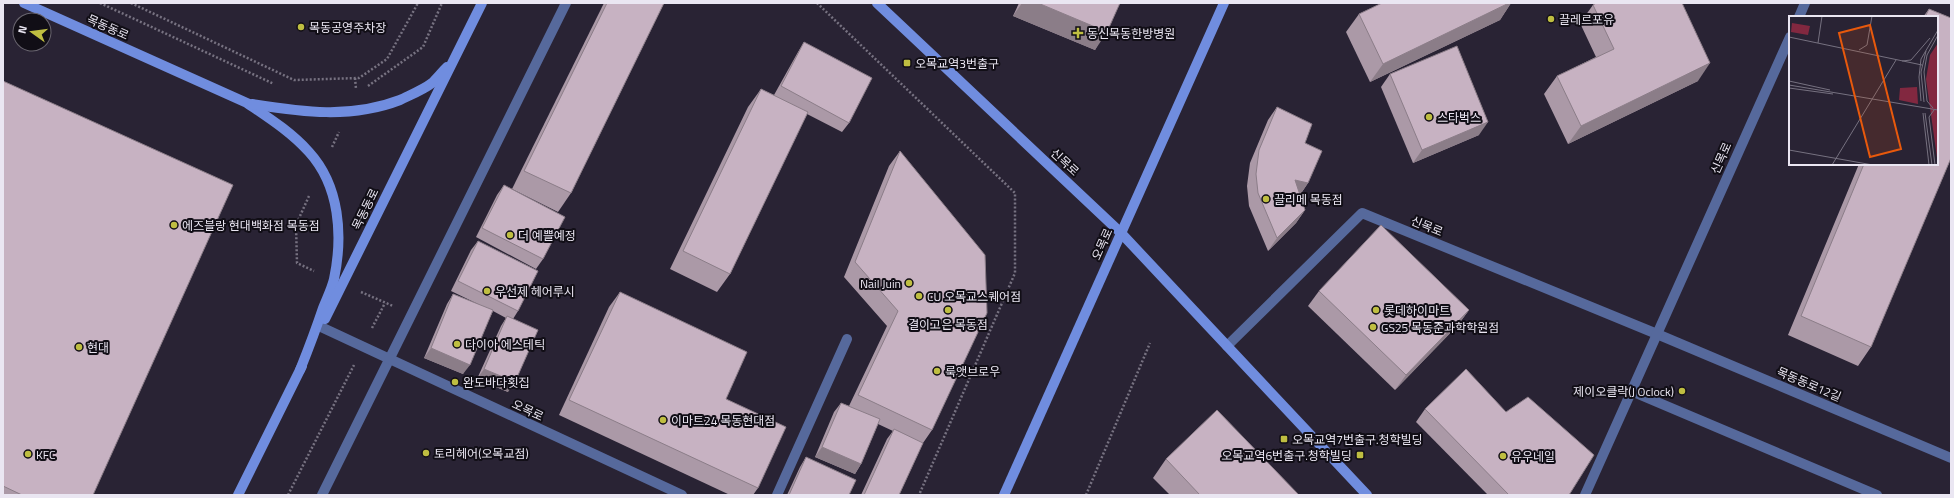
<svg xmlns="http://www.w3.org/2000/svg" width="1954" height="498" font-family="'Titillium Web','Noto Sans KR',sans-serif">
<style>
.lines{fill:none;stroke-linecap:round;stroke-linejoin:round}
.path{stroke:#777281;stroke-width:2.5;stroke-dasharray:2 2;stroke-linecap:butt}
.lane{stroke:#56699c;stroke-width:10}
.street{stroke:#56699c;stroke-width:10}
.secondary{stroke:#708ddf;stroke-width:10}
.wall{fill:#ab99a7}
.shaded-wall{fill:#8b7d88}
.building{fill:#c7b2c2;stroke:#8b7d88}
.poi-dot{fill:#bfbe41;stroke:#110e16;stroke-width:1.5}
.labels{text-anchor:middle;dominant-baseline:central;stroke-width:4;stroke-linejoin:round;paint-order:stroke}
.poi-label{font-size:12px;fill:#eae6f2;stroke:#110e16;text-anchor:start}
.street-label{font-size:12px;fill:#eae6f2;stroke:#110e16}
.inset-road{fill:none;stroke:#767180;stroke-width:1}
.view{fill:#e8590c;fill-opacity:0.15;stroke:#e8590c;stroke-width:2}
.inset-edge{fill:none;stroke:#eae6f2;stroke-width:2}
</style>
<rect width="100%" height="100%" fill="#292334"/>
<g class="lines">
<g class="path">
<path d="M100,3L274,84"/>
<path d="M131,3L294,80L359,78L387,59L418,3"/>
<path d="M817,3L1015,193V273L919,495"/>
<path d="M355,78L356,89"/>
<path d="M368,86L423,47L442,3"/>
<path d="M332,147L339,132"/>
<path d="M309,196L296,225L297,263L314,271"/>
<path d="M361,292L393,306"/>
<path d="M372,328L385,303"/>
<path d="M288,495L354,365"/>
<path d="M1086,495L1150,343"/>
</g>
<g class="lane">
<path d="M1631,391L1877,495"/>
<path d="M322,495L566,3"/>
<path d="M777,495L847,339"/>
</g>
<g class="street">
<path d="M1799,17L1805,3"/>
<path d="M321,327L682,495"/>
<path d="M1227,346L1362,213L1657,334L1951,458"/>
<path d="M1585,495L1790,37"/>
</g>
<g class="secondary">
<path d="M24,3L247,103C269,118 291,132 309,152C340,186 343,236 334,279C332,288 327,298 323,308C316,329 308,350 300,370"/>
<path d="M877,3L1121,233L1367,495"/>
<path d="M252,104C302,112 351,119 400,100C410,95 423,90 432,83C437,78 442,72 447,67"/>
<path d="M325,319L482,3"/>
<path d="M238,495L302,366"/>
<path d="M1004,495L1224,3"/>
</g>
</g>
<g class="wall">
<path d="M604,3H664L571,193L558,212L512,189Z"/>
<path d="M1019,3H1120L1095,50L1013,16Z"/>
<path d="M1382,3H1511L1500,20L1370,82L1346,32L1359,14Z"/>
<path d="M1593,5L1698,81L1568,144L1544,94L1557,76L1596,57L1580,23Z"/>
<path d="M1929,9L1951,18V158L1871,347L1858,366L1788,335L1859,164H1937V17H1923Z"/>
<path d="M804,42L849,123L842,132L807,114L730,274L717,292L670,269L748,107L761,89L774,95L798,52Z"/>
<path d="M1390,74L1479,135L1413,163L1381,87Z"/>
<path d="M3,81L93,495H3Z"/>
<path d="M1277,107L1305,143L1308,183L1300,195L1305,210L1296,223L1268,251L1249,206L1247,186L1250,163L1268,120Z"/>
<path d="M900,151L932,430L923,443L899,495H861L887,439L893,431L878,424L861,464L855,474L815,457L834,412L841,403L849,406L887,326L844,277L889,166Z"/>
<path d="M504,185L543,259L536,269L476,237L497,195Z"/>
<path d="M478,241L518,311L513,319L508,392L477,379L501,326L506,318L493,311L463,374L424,358L447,304L453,294L480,305L451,291L471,250Z"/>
<path d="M1319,291L1469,310L1458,325L1395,390L1308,306Z"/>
<path d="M620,292L726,399L758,488L753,495H730L559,415L609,307Z"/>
<path d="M1425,409L1569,495H1488L1416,422Z"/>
<path d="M806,457L849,495H787L800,467Z"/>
<path d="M1166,459L1299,495H1170L1153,478Z"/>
</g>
<g class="shaded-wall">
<path d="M1022,3H1038L1107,32L1095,50L1013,16Z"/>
<path d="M1509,3H1511L1500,20L1370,82L1383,64Z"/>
<path d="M1710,63L1698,81L1568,144L1581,126Z"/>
<path d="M1488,122L1479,135L1413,163L1422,150Z"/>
<path d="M1295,180L1308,183L1299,196Z"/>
<path d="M1305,210L1296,223L1268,251L1277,238Z"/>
<path d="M1469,310L1458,325L1395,390L1406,375Z"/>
<path d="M431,348L470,365L463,374L424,358Z"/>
<path d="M484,369L515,382L508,392L477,379Z"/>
<path d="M822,447L861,464L855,474L815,457Z"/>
</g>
<g class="building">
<path d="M607,3H664L571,193L524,171Z"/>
<path d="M1038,3H1120L1107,32Z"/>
<path d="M1382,3H1509L1383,64L1359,14Z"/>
<path d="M1596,3H1682L1710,63L1581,126L1557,76L1614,49L1593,5Z"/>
<path d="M1929,9L1951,18V158L1871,347L1801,316L1864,164H1937V17H1925Z"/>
<path d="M804,42L872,78L849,123L781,86Z"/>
<path d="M1457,46L1488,122L1422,150L1390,74Z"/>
<path d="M3,81L233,185L93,495H22L3,486Z"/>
<path d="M761,89L808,112L730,274L683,251Z"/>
<path d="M1277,107L1312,124L1305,143L1322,151L1308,183L1295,180L1305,210L1277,238L1258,193L1256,174L1259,150Z"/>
<path d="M900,151L985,255L987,313L932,430L858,395L898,311L855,262Z"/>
<path d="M504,185L565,217L543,259L482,228Z"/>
<path d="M1381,225L1469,310L1406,375L1319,291Z"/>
<path d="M478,241L538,271L518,311L458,281Z"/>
<path d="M620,292L747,352L726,399L786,427L758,488L569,400Z"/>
<path d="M453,294L493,310L470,365L431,348Z"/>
<path d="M507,316L538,330L515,382L484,369Z"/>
<path d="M1466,369L1506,412L1528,397L1594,455L1569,495H1509L1425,409Z"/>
<path d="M841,403L880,419L861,464L822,447Z"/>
<path d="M1217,410L1299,495H1200L1166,459Z"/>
<path d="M894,429L923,443L899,495H864Z"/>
<path d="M806,457L856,480L849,495H789Z"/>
</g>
<g class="poi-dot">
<circle cx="1551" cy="19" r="4"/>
<circle cx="301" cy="27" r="4"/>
<path d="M1076 27h4v4h4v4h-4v4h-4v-4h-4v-4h4z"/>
<rect x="903" y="59" width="8" height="8" rx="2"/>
<circle cx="1429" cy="117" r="4"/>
<circle cx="1266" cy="199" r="4"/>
<circle cx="174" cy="225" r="4"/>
<circle cx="510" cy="235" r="4"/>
<circle cx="909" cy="283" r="4"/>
<circle cx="487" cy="291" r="4"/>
<circle cx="919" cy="296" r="4"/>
<circle cx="948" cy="310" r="4"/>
<circle cx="1376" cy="310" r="4"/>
<circle cx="1373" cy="327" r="4"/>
<circle cx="457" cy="344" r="4"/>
<circle cx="79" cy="347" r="4"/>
<circle cx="937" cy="371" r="4"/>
<circle cx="455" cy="382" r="4"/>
<circle cx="1682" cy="391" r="4"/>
<circle cx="663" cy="420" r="4"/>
<rect x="1280" y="435" width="8" height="8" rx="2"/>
<circle cx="426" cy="453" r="4"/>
<circle cx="28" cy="454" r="4"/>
<rect x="1356" y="451" width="8" height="8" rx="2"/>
<circle cx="1503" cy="456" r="4"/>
</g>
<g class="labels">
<g class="poi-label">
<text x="1559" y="19">끌레르포유</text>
<text x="309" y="27">목동공영주차장</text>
<text x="1087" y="33">동신목동한방병원</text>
<text x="915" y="63">오목교역3번출구</text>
<text x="1437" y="117">스타벅스</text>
<text x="1274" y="199">끌리메 목동점</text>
<text x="182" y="225">에즈블랑 현대백화점 목동점</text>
<text x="518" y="235">더 예쁠예정</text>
<text x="901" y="283" text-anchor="end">Nail Juin</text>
<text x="495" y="291">우선제 헤어루시</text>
<text x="927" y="296">CU 오목교스퀘어점</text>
<text x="1384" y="310">롯데하이마트</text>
<text x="948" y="324" text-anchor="middle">결이고은 목동점</text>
<text x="1381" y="327">GS25 목동준과학학원점</text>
<text x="465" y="344">다이아 에스테틱</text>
<text x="87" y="347">현대</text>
<text x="945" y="371">룩앳브로우</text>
<text x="463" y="382">완도바다횟집</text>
<text x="1674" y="391" text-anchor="end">제이오클락(J Oclock)</text>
<text x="671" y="420">이마트24 목동현대점</text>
<text x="1292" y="439">오목교역7번출구.청학빌딩</text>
<text x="434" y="453">토리헤어(오목교점)</text>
<text x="36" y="454">KFC</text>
<text x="1352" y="455" text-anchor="end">오목교역6번출구.청학빌딩</text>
<text x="1511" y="456">유우네일</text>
</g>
<g class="street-label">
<text transform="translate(108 27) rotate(24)">목동동로</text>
<text transform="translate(1721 158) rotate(-66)">신목로</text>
<text transform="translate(1065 162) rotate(43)">신목로</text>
<text transform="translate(365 209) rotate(-64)">목동동로</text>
<text transform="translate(1427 226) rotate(22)">신목로</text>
<text transform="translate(1102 244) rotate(-66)">오목로</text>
<text transform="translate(1809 384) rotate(23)">목동동로12길</text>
<text transform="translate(528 410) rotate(25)">오목로</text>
</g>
</g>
<g transform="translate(1789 16)">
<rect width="149" height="149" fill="#292334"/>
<path d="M3,7L21,10L19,19L2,16ZM149,27V149L137,63L141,39ZM128,71L129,88L110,84L111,72Z" fill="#822840"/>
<path class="inset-road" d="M0,21L133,49M29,27L33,0M70,34L78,29L83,0M113,45L122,44L141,22M0,65L41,74M0,69L149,94M0,72L44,78M132,85L130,61L132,43L149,14M135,86L132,56L137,35M144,92L138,85L135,56L138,39L149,19M145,94L140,101L146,149M134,97L140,149M136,97L143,149M0,134L84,149M43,149L107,44"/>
<path class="view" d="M81,9L112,133L81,141L50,17Z"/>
<rect width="149" height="149" class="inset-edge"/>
</g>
<rect width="1954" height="498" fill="none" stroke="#eae6f2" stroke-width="8"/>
<g transform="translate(32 32) rotate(284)"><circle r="19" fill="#110e16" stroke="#68646e"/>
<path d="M0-3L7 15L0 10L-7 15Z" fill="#bfbe41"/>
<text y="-6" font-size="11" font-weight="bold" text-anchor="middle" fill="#eae6f2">N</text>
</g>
</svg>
